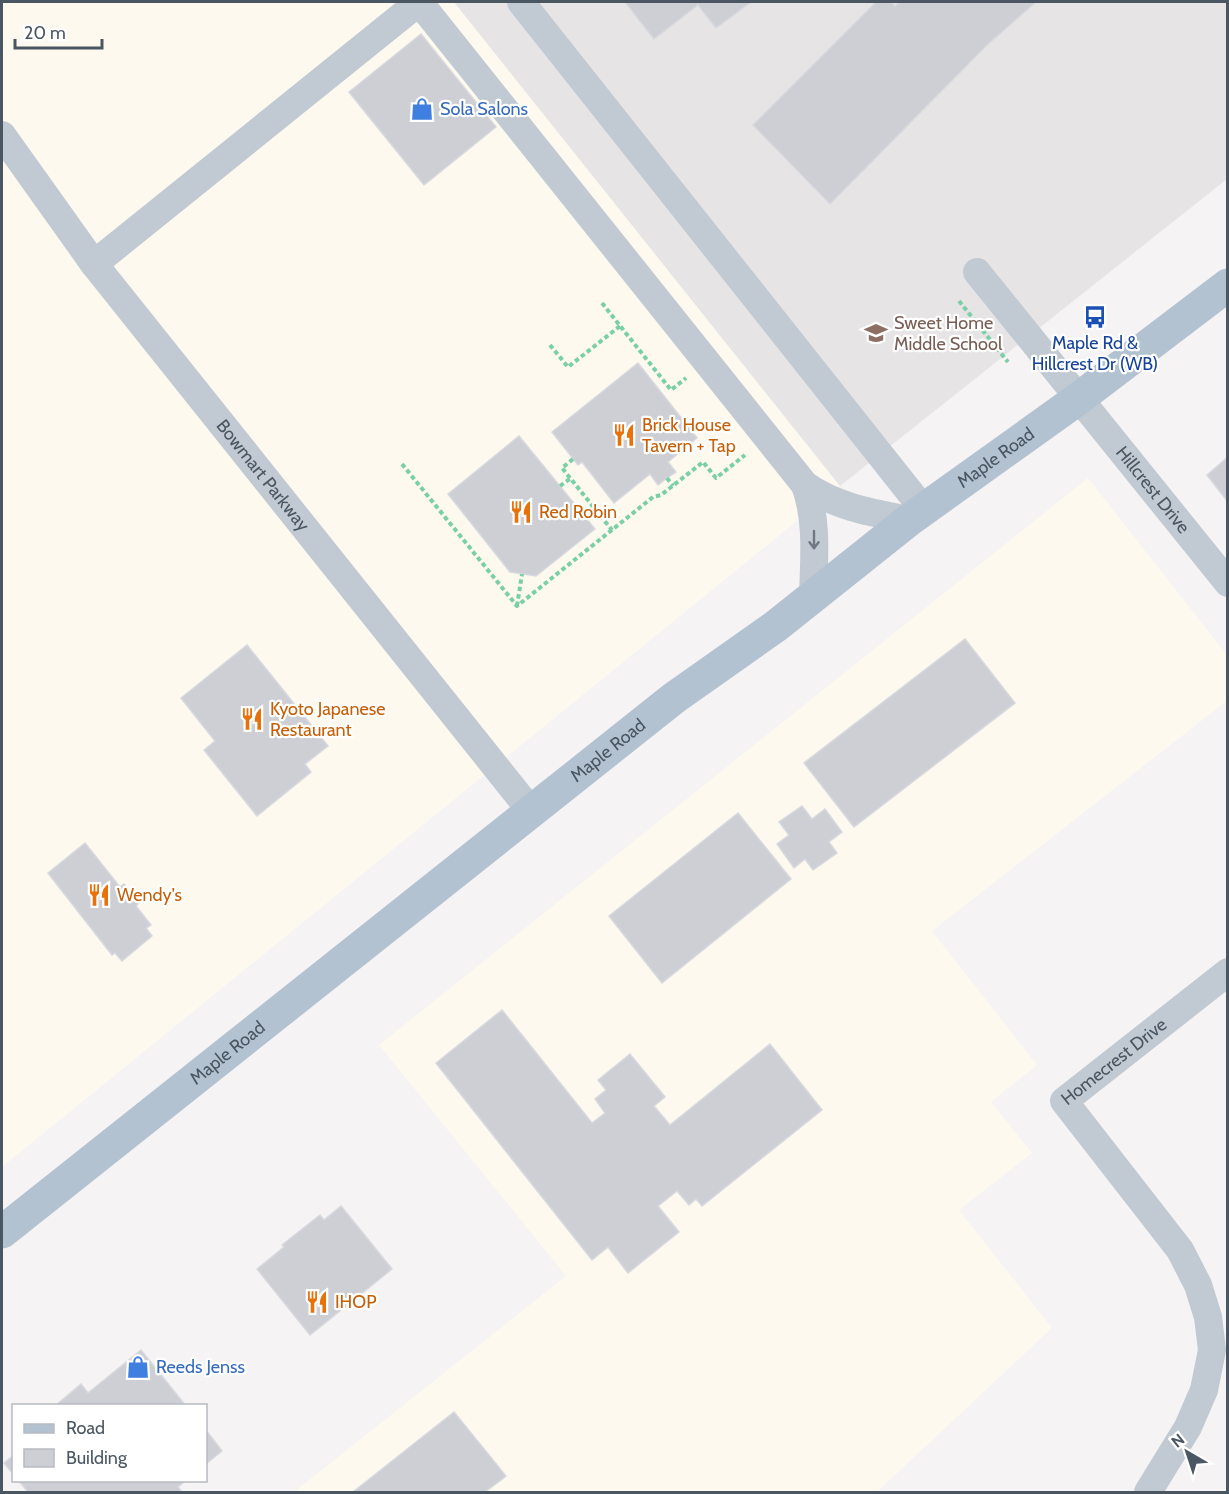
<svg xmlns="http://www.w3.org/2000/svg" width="1229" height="1494" font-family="Cabin,sans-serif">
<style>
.commercial{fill:#fdf9ef}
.education{fill:#e6e4e5}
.building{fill:#cdcfd5;stroke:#d7d9de;stroke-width:1.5}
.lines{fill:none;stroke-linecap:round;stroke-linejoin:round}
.path{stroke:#7ad0a6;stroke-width:4;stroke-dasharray:4.5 3;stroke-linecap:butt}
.minor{stroke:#c1cad2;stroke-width:28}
.major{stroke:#b3c2d1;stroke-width:33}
.oneway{stroke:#6e7983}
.labels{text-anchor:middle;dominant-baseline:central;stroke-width:4.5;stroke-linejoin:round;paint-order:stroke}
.shop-label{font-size:18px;fill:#366cbe;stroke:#fff;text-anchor:start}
.education-label{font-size:18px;fill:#785e54;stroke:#fff;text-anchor:start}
.transit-label{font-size:18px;fill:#164399;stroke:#fff}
.food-label{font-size:18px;fill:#c56008;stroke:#fff;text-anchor:start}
.street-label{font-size:18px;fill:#4a5661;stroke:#fff}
</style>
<rect width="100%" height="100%" fill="#f5f3f3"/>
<g class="commercial">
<path d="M2,2H454L840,486L2,1167Z"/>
<path d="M1088,478L1227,655L1228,700L932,931L1037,1065L991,1102L1032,1153L959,1210L1052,1328L877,1492H294L566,1276L379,1045Z"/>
</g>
<path class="education" d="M454,2H1227V179L840,486Z"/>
<g class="building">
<path d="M625,2H751L716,28L698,5L654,39Z"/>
<path d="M876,2H891L895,6L900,2H1036L987,45L830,204L753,125Z"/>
<path d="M421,34L496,127L424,185L349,92Z"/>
<path d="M638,363L697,438L668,462L676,472L667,478L658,485L650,474L614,503L582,462L578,465L552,432Z"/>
<path d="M519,436L595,529L536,576L510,572L448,494Z"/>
<path d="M1228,457V502L1207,475Z"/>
<path d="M965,639L1015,703L854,827L804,763Z"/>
<path d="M247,645L328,746L305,764L311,772L257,816L204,750L215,741L181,698Z"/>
<path d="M802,806L812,819L825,809L842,832L829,842L837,853L813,870L805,859L794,868L777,844L789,835L779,822Z"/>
<path d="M738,813L791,879L662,983L609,916Z"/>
<path d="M85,843L120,887L124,884L139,903L136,906L151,925L146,928L152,936L122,961L115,953L112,955L48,873Z"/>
<path d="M502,1010L592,1123L605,1113L595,1099L606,1090L598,1080L630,1054L665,1097L654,1106L670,1125L770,1044L822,1110L702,1206L696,1199L689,1205L677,1191L658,1206L679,1232L628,1273L608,1247L592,1260L436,1063Z"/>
<path d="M341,1206L392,1269L310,1335L257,1269L284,1247L282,1245L320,1215L324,1220Z"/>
<path d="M141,1350L186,1406H55L81,1384L88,1393Z"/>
<path d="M454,1412L506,1476L485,1492H353Z"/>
<path d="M206,1430L222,1451L206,1464Z"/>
<path d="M14,1455V1475L4,1463Z"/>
<path d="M18,1480H186L178,1487L182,1492H28Z"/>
</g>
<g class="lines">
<g class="path">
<path d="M959,301L1008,362"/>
<path d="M602,303L671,390L686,378"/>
<path d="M550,345L568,367L620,326"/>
<path d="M573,459L562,468L612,530"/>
<path d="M402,464L517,606L653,497L661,495L703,462L716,478L745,455"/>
<path d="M667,478L673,486"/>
<path d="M560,486L571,478"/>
<path d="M517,606L522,574"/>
</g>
<g class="minor">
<path d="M419,2L805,485C836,507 873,513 909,520"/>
<path d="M521,2L924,510"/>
<path id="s1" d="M2,135L94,264L531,811"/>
<path d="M94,264L419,2"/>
<path id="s2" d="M977,272L1228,583"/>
<path d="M805,485C818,521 814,559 813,597"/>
<path id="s3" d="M1148,1492L1188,1427L1204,1390L1212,1350L1208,1317L1198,1285L1180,1250L1064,1101L1228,972"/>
</g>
<path class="major" id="s4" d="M2,1232L674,698L776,626L909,520L1078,399L1228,285"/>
</g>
<defs><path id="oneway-shaft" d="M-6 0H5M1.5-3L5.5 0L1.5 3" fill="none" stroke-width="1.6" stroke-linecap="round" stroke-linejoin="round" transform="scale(1.5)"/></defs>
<use class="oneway" href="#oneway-shaft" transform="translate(814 540) rotate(90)"/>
<defs>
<g id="shop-bare" transform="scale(1.8)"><path d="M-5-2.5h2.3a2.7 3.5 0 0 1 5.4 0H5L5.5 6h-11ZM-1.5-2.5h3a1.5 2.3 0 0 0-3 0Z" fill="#3f7fe0" stroke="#fff" stroke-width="2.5" paint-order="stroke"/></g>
<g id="bus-bare" transform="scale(1.8)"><path d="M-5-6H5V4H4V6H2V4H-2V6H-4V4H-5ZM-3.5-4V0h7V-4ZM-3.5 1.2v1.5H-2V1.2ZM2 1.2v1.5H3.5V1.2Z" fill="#1a4fb4" stroke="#fff" stroke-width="2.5" paint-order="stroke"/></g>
<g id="school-bare" transform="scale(1.8)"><path d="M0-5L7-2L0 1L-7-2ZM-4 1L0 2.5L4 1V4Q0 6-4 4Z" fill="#8d6e63" stroke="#fff" stroke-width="2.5" paint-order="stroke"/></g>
<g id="restaurant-bare" transform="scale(1.8)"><path d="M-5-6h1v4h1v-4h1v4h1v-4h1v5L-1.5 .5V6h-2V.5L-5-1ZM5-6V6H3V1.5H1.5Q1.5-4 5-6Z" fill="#e8710a" stroke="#fff" stroke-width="2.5" paint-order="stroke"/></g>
</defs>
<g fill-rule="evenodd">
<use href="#shop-bare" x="422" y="109"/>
<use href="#bus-bare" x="1095" y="317"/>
<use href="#school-bare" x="876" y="333"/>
<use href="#restaurant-bare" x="624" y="435"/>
<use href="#restaurant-bare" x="521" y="512"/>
<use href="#restaurant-bare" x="252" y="719"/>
<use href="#restaurant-bare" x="99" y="895"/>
<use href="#restaurant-bare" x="317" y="1302"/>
<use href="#shop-bare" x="138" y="1367"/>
</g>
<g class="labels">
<g class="shop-label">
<text x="440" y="109">Sola Salons</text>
<text x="156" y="1367">Reeds Jenss</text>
</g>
<g class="education-label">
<text x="894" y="323">Sweet Home<tspan x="894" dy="21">Middle School</tspan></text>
</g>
<g class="transit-label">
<text x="1095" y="343">Maple Rd &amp;<tspan x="1095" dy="21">Hillcrest Dr (WB)</tspan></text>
</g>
<g class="food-label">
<text x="642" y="425">Brick House<tspan x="642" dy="21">Tavern + Tap</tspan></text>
<text x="539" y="512">Red Robin</text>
<text x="270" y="709">Kyoto Japanese<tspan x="270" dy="21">Restaurant</tspan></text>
<text x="117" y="895">Wendy's</text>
<text x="335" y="1302">IHOP</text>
</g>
<g class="street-label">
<text stroke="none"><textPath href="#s4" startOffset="1260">Maple Road</textPath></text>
<text stroke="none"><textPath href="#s1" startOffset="429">Bowmart Parkway</textPath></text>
<text stroke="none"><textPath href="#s2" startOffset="280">Hillcrest Drive</textPath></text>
<text stroke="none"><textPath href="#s4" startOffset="774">Maple Road</textPath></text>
<text stroke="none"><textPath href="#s4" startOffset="288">Maple Road</textPath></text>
<text stroke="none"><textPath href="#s3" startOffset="516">Homecrest Drive</textPath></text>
</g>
</g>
<rect width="1229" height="1494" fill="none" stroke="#4a5661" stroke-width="6"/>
<rect x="12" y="1404" width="195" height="78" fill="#ffffff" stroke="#b7bbc0" stroke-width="1.5"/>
<rect x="24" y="1424" width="30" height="9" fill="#b3c2d1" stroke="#b7bbc0" stroke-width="1.5"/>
<text x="66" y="1434" font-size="18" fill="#4a5661">Road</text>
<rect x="24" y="1449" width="30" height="18" fill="#cdcfd5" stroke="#b7bbc0" stroke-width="1.5"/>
<text x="66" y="1464" font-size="18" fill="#4a5661">Building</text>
<g transform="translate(1187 1452) rotate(321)" stroke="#ffffff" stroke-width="4.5" paint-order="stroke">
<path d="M0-4.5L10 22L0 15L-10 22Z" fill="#4a5661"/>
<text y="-9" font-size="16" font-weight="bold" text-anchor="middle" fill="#4a5661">N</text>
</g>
<path d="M15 39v9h87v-9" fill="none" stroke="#4a5661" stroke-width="3"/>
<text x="24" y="39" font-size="18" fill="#4a5661" stroke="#ffffff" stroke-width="4.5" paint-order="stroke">20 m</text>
</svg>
